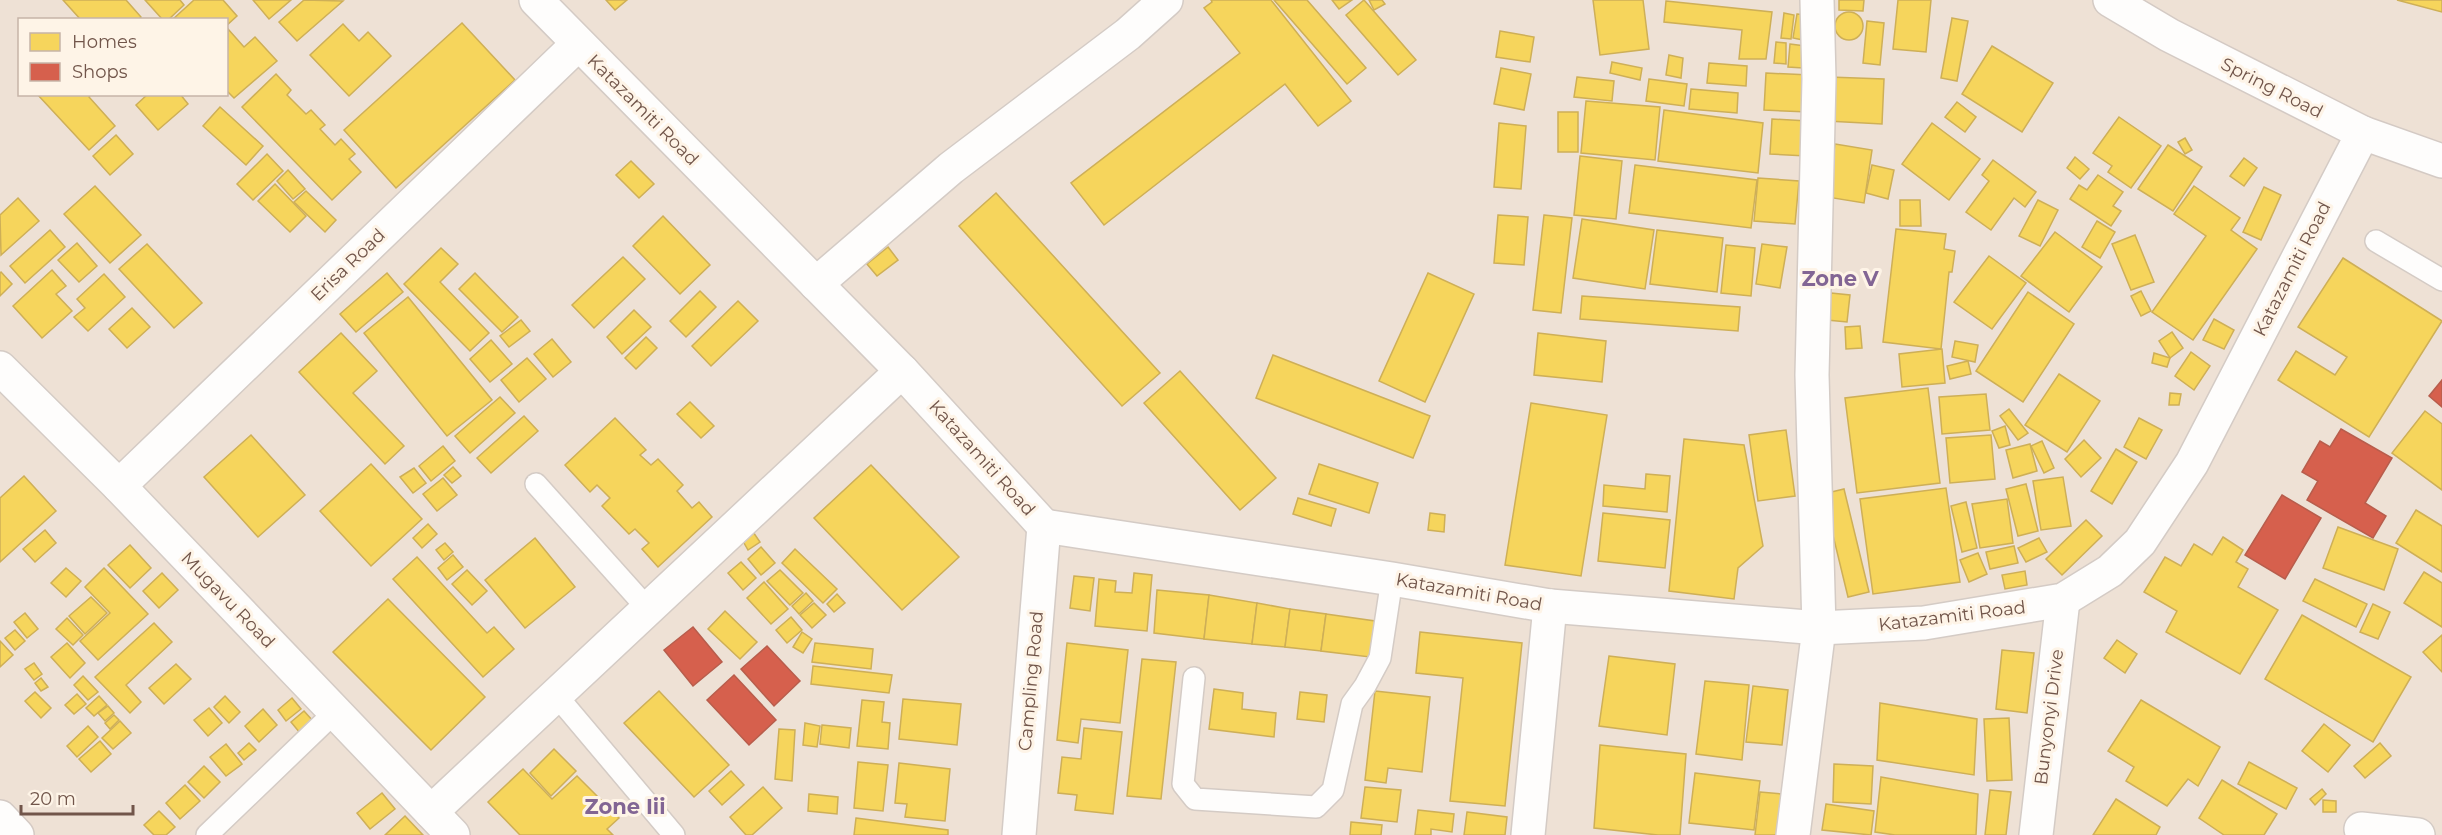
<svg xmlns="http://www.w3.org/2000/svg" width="2442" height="835" font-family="Montserrat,sans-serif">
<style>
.residential{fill:#eee1d5;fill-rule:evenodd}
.homes{fill:#f6d55c;stroke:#ceaf57;stroke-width:1.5}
.shops{fill:#d6604d;stroke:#b85d4c;stroke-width:1.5}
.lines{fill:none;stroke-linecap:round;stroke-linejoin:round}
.service-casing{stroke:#d4cbc5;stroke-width:24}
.minor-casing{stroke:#d4cbc5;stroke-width:36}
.tertiary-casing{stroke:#d4cbc5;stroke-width:36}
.secondary-casing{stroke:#d4cac4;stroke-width:36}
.service{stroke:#fefdfc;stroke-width:21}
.minor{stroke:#fefdfc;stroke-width:33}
.tertiary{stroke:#fefdfc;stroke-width:33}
.secondary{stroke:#fefdfc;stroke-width:33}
.labels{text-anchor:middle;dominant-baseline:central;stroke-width:6;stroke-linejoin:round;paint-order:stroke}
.street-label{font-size:18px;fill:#71554a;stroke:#fef4e7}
.quarter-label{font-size:21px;font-weight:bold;fill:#826594;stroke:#fef4e7}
</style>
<rect width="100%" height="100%" fill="#f5efe8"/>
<path class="residential" d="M0,0H2442V835H0ZM20,20H226V94H20Z"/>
<g class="homes">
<path d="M63,0H126L141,17L139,20H81Z"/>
<path d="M145,0H180L184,5L168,20H163Z"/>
<path d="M194,0H223L237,16L226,26V20H172Z"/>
<path d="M253,0H291L269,19Z"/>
<path d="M304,0L343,1L297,41L279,22Z"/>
<path d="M606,0H627L615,10Z"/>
<path d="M1211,0H1271L1351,101L1318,126L1285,84L1104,225L1071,183L1240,53L1204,8L1212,2Z"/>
<path d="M1274,0H1307L1366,68L1347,84Z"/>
<path d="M1332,0H1352L1339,9Z"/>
<path d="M1364,0L1416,60L1398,75L1346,15Z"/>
<path d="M1369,0H1382L1385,4L1374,10Z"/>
<path d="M1593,0H1643L1649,49L1600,55Z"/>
<path d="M1839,0H1864L1863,11L1839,10Z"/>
<path d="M1898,0H1931L1926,52L1893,49Z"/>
<path d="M2397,0H2442V12Z"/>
<path d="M1666,1L1772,12L1766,59H1739L1742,30L1664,22Z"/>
<circle cx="1849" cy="26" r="14"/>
<path d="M1784,13L1794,15L1791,39L1781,38Z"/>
<path d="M1797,14L1806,15L1803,40L1793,38Z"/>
<path d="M1952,18L1968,21L1957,81L1941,78Z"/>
<path d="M1867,21L1884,23L1880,65L1863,63Z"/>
<path d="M462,23L515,80L396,188L344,130Z"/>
<path d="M343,24L359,41L368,32L391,56L349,96L310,55Z"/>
<path d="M228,29L244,47L255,37L277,61L234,98L226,90Z"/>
<path d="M1500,31L1534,37L1530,62L1496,57Z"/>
<path d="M1776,42L1786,43V64L1774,63Z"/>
<path d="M1790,44L1805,46L1803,68L1788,67Z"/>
<path d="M1992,46L2053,83L2022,132L1962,94Z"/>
<path d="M1669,55L1683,58L1681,78L1666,75Z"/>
<path d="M1612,62L1642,68L1640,80L1610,73Z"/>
<path d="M1709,63L1747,66L1746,86L1707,83Z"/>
<path d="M1501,68L1531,74L1524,110L1494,104Z"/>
<path d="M1766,73L1810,75L1808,112L1764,110Z"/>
<path d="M276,74L291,90L287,95L306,114L311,110L325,125L320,129L335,145L341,139L355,154L349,159L361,172L332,200L242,107Z"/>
<path d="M1577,77L1614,81L1612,101L1574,97Z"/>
<path d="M1829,77L1884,79L1882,124L1827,121Z"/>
<path d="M1649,79L1687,84L1684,106L1646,101Z"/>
<path d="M1691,89L1738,93L1737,113L1689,109Z"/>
<path d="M37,94H91L89,97L115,126L89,150Z"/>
<path d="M148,94H180L188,104L158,130L136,105Z"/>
<path d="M1586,101L1660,107L1655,160L1581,153Z"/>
<path d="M1957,102L1976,117L1965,132L1945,117Z"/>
<path d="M220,107L263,146L246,165L203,126Z"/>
<path d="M1664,110L1763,123L1758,173L1658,161Z"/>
<rect x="1558" y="112" width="20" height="40"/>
<path d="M2119,117L2161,146L2131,188L2108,172L2112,166L2093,153Z"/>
<path d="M1772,119L1808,121L1806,156L1770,154Z"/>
<path d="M1499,123L1526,126L1521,189L1494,187Z"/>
<path d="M1932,123L1980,159L1949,200L1902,164Z"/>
<path d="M116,135L133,154L110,175L93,156Z"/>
<path d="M2185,138L2192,150L2185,154L2178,142Z"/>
<path d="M1835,144L1872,150L1864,203L1827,197Z"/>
<path d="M2168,145L2202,167L2173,211L2138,189Z"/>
<path d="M267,154L283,171L253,200L237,184Z"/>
<path d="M1580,156L1622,161L1616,219L1574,215Z"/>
<path d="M2075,157L2089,169L2080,179L2067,168Z"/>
<path d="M2244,158L2257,168L2244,186L2230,176Z"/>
<path d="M1993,160L2036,192L2025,207L2014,198L1991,230L1966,212L1989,181L1982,175Z"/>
<path d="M631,161L654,184L639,198L616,175Z"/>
<path d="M1635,165L1757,180L1751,228L1629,213Z"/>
<path d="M1872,165L1894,170L1888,199L1866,193Z"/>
<path d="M288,170L305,189L293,199L277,181Z"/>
<path d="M2098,175L2123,192L2113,206L2121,211L2111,226L2070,199L2079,185L2087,190Z"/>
<path d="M1758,178L1799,181L1795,224L1754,221Z"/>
<path d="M275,184L306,216L290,232L258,201Z"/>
<path d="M95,186L141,235L110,263L64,214Z"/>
<path d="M2194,186L2240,218L2231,230L2257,249L2193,340L2152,312L2206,236L2174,214Z"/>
<path d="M2264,187L2281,195L2261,240L2243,232Z"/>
<path d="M306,191L336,220L325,232L294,202Z"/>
<path d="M996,193L1160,373L1122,406L959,226Z"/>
<path d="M18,198L39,221L1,255L0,215Z"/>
<path d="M1900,200H1920L1921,226H1900Z"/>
<path d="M2038,200L2058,210L2040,246L2019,236Z"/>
<path d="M1498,215L1528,217L1524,265L1494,263Z"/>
<path d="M1544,215L1572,218L1561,313L1533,310Z"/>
<path d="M663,216L710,265L680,294L633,246Z"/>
<path d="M1582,219L1654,230L1645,289L1573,278Z"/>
<path d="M2097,221L2115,232L2100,258L2082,247Z"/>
<path d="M1896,229L1946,234L1944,249L1955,251L1952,272H1949L1941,349L1883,342Z"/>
<path d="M50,230L65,247L25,283L10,266Z"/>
<path d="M1657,230L1723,238L1717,292L1650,284Z"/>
<path d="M2055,232L2102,267L2069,312L2021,276Z"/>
<path d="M2135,235L2154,282L2131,290L2112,244Z"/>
<path d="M77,243L97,266L79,282L58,260Z"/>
<path d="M147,244L202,303L174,328L119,269Z"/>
<path d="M1762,244L1787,247L1780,288L1756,284Z"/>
<path d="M1726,245L1755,248L1751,296L1721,293Z"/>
<path d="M888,247L898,260L877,276L867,264Z"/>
<path d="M441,248L458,264L440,282L489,333L470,351L404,284Z"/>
<path d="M1989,256L2026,283L1992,329L1954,302Z"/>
<path d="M623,257L645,279L594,328L572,305Z"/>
<path d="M2343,258L2442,321L2369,437L2278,380L2296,351L2335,375L2347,357L2298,327Z"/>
<path d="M52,270L66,286L56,294L72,311L42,338L13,306Z"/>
<path d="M1,272L12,284L0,296V273Z"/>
<path d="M387,273L403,292L356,332L340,314Z"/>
<path d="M475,273L518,317L502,332L459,289Z"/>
<path d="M1428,273L1474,294L1425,402L1379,381Z"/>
<path d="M104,274L125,297L88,331L74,317L85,308L77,299Z"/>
<path d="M700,291L716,307L686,337L670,321Z"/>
<path d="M2141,291L2151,311L2141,316L2131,296Z"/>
<path d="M2028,292L2074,324L2023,402L1976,371Z"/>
<path d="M1831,293L1850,295L1847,322L1827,320Z"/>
<path d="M1582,296L1740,307L1738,331L1580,319Z"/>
<path d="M408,297L492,400L447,436L364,333Z"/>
<path d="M738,301L758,321L711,366L692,346Z"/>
<path d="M132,308L150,327L127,348L109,329Z"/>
<path d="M634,310L651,327L622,354L607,337Z"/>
<path d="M2214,319L2234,330L2224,349L2203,340Z"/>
<path d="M521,320L530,331L509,347L500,336Z"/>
<path d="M1860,326L1862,348L1846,349L1845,327Z"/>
<path d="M2172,332L2183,348L2170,358L2159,341Z"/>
<path d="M341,333L377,371L353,393L404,446L385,464L299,372Z"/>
<path d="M1538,333L1606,341L1602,382L1534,375Z"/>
<path d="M646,337L657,348L636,369L625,358Z"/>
<path d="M552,339L571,362L553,377L534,354Z"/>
<path d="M491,340L512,364L490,382L470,359Z"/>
<path d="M1955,341L1978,345L1975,362L1952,357Z"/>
<path d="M1942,349L1945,383L1902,387L1899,354Z"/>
<path d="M2191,352L2210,366L2194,390L2175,376Z"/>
<path d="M2154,353L2170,358L2167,367L2152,363Z"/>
<path d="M1273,355L1430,416L1413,458L1256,398Z"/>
<path d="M527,358L546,379L519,402L501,380Z"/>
<path d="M1968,361L1971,374L1950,379L1947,366Z"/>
<path d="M1180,371L1276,478L1240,510L1144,403Z"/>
<path d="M2059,374L2100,401L2067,452L2025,425Z"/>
<path d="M1928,388L1940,483L1857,493L1845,398Z"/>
<path d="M2170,393L2181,394L2179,405H2169Z"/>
<path d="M1986,394L1990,430L1942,434L1939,397Z"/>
<path d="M500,397L515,413L470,453L455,436Z"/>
<path d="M690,402L714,426L701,438L677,414Z"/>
<path d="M1531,403L1607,415L1581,576L1505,565Z"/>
<path d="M2009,409L2028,433L2018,440L2000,416Z"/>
<path d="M2425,411L2442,424V490L2392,453Z"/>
<path d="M524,416L538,431L491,473L477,458Z"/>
<path d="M615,418L646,450L640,455L651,465L658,459L683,485L677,491L692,508L699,502L712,517L658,567L642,549L649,543L635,529L629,534L602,506L610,498L597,485L590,492L565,465Z"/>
<path d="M2139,418L2162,430L2146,459L2124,447Z"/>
<path d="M2005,426L2010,445L1999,448L1992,431Z"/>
<path d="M1786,430L1795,496L1758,501L1749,435Z"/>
<path d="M251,435L305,495L258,537L204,477Z"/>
<path d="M1991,435L1995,479L1950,483L1946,438Z"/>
<path d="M1684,439L1744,445L1763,546L1738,568L1734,599L1669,591Z"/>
<path d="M2084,440L2101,458L2081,477L2065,459Z"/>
<path d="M2042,441L2054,468L2044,473L2031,446Z"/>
<path d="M2030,444L2037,471L2013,478L2006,450Z"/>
<path d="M443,446L455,461L431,481L419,466Z"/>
<path d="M2116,449L2137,462L2112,504L2091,491Z"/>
<path d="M371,464L422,519L371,566L320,511Z"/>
<path d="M1319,464L1378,483L1369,513L1309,494Z"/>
<path d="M871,465L959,557L902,610L814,518Z"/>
<path d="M453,467L461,476L452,483L444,475Z"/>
<path d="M414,468L426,483L413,493L400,477Z"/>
<path d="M1646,474L1670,476L1667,512L1603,506L1604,485L1645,489Z"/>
<path d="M24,476L56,511L0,562V498Z"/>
<path d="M2063,477L2071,526L2041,530L2033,481Z"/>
<path d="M443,478L457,495L437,511L423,494Z"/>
<path d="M2026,484L2038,531L2018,536L2006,489Z"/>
<path d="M1946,488L1960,582L1873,594L1860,499Z"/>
<path d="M1844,489L1869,592L1848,597L1823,494Z"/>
<path d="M1298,498L1336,509L1331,526L1293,514Z"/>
<path d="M2007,499L2013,543L1980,548L1972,504Z"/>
<path d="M1966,502L1977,548L1962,552L1951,506Z"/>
<path d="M2416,510L2442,526V572L2396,543Z"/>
<path d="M1430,513L1445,515L1444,532L1428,530Z"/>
<path d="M1603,513L1670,520L1665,568L1598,561Z"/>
<path d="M2086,520L2102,536L2062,575L2046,559Z"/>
<path d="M428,524L437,534L422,548L413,538Z"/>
<path d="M2338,527L2398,549L2384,590L2323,568Z"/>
<path d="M751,529L760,542L748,550L740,536Z"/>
<path d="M45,530L56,543L35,562L23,549Z"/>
<path d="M2223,537L2243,550L2236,562L2248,569L2238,587L2278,610L2240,674L2166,632L2177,611L2144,592L2165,557L2181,566L2194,544L2212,555Z"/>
<path d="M535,538L575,587L525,628L485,580Z"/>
<path d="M2039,538L2047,552L2026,562L2018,548Z"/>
<path d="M445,543L453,552L444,560L436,550Z"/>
<path d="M130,545L151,568L130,588L108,565Z"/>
<path d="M2014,546L2018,563L1990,569L1986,552Z"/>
<path d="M761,547L775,563L761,575L748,559Z"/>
<path d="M795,549L837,589L823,603L782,563Z"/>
<path d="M1978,553L1987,574L1969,582L1960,560Z"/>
<path d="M453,555L463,567L447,580L438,568Z"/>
<path d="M417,557L487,633L494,627L514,649L483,677L393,579Z"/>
<path d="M741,562L756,578L743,590L728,573Z"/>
<path d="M66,568L81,581L66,597L51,583Z"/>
<path d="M104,568L148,614L98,660L80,641L110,613L85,587Z"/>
<path d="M467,570L487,591L472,605L452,584Z"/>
<path d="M780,570L803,593L790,605L767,581Z"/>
<path d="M2025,571L2027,585L2005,589L2002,575Z"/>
<path d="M2424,572L2442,583V627L2404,603Z"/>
<path d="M162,573L178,590L159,608L143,591Z"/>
<path d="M1134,573L1152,575L1147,631L1095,626L1099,579L1116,581L1115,592L1132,593Z"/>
<path d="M1074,576L1094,578L1090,611L1070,608Z"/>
<path d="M2315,579L2367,604L2356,627L2303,601Z"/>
<path d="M764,582L788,609L771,624L747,598Z"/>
<path d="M1157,590L1209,595L1204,639L1154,633Z"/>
<path d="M806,593L813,601L799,614L792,606Z"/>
<path d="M837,594L845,603L834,612L827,604Z"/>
<path d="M1209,595L1257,603L1252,644L1204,639Z"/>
<path d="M91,597L107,613L85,634L69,616Z"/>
<path d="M388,599L485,697L431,750L333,652Z"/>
<path d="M814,603L826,615L812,628L800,615Z"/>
<path d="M1257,603L1290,609L1285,647L1252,644Z"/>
<path d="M2373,604L2390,612L2378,639L2360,632Z"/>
<path d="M1290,609L1326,614L1321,651L1285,647Z"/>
<path d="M725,611L757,642L740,659L708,629Z"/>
<path d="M25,613L38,629L27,638L14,622Z"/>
<path d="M1326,614L1375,621L1370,657L1321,651Z"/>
<path d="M2302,615L2411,677L2373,742L2265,679Z"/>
<path d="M791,617L802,630L787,643L776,630Z"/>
<path d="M67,618L83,635L73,645L56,629Z"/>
<path d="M154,623L172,642L126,685L141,702L130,713L95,677Z"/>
<path d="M15,630L25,641L15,650L5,638Z"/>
<path d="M802,632L812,639L803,653L793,647Z"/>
<path d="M1420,632L1522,643L1505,806L1450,801L1463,678L1416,673Z"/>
<path d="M2442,635V672L2423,652Z"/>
<path d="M2117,640L2137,654L2125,673L2104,658Z"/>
<path d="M0,641L13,655L0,667Z"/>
<path d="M67,643L85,663L70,678L51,657Z"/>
<path d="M815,643L873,649L871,669L812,662Z"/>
<path d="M1067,643L1128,650L1120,723L1081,719L1078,743L1057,740Z"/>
<path d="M2002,650L2034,653L2027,713L1996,709Z"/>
<path d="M1609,656L1675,664L1667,735L1599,726Z"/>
<path d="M1142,659L1176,662L1161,799L1127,796Z"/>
<path d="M34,663L42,674L34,680L25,669Z"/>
<path d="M176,664L191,679L164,704L149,688Z"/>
<path d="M813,666L892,675L889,693L811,684Z"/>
<path d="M83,676L98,692L88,700L74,685Z"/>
<path d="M41,678L48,687L41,691L35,683Z"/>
<path d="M1705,681L1749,685L1742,760L1696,754Z"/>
<path d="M1753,686L1788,690L1782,745L1746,742Z"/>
<path d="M1214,689L1243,693L1242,709L1276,713L1274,737L1209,729Z"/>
<path d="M659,691L729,765L694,797L624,723Z"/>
<path d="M1375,691L1430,697L1422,772L1388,768L1386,783L1365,780Z"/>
<path d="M35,692L51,708L41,718L25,701Z"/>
<path d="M1300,692L1327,695L1324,722L1297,719Z"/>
<path d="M77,694L86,704L74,714L65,705Z"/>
<path d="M99,696L107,705L94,716L86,708Z"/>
<path d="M225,696L240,712L229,723L214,707Z"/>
<path d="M292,698L301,709L286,721L278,710Z"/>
<path d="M903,699L961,704L957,745L899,739Z"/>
<path d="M862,700L884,702L882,722L890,723L888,749L857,746Z"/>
<path d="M2141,700L2220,747L2198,786L2188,779L2167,806L2126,781L2134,767L2108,751Z"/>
<path d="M1880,703L1977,719L1974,775L1877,760Z"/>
<path d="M108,706L114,713L105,721L98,713Z"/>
<path d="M209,708L222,723L208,736L194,720Z"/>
<path d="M263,709L277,725L259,742L245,726Z"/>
<path d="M304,711L313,721L300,733L291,722Z"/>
<path d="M114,715L119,720L110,729L105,723Z"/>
<path d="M2009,718L2012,780L1987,781L1984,719Z"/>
<path d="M120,721L131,733L113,749L102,738Z"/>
<path d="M805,723L820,726L817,747L803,745Z"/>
<path d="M2324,724L2350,745L2328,772L2302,751Z"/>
<path d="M822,725L851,728L849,748L820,744Z"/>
<path d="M88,726L98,737L77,757L67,746Z"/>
<path d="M1084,728L1122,732L1113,814L1075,810L1077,795L1058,793L1062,757L1081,759Z"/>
<path d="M779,729L795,730L792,781L775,779Z"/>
<path d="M100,741L111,754L91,772L79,759Z"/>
<path d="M249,743L256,750L244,760L238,753Z"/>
<path d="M2380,743L2391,756L2365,778L2354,766Z"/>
<path d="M226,744L242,764L226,776L210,757Z"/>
<path d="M1600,745L1686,754L1680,835H1658L1594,828Z"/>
<path d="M554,749L576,771L551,796L530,773Z"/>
<path d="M858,762L888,765L883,811L854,808Z"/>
<path d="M2249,762L2297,788L2286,809L2238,784Z"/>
<path d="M899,763L950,769L945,821L905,817L907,804L895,803Z"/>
<path d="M1834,764L1873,766L1871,804L1833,802Z"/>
<path d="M204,766L220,782L204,798L188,782Z"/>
<path d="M523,769L552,799L577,776L619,818L607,829L613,835H520L488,802Z"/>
<path d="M731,771L744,785L722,805L709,791Z"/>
<path d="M1695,773L1760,781L1754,830L1689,823Z"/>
<path d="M1881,777L1978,794L1976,835H1895L1875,832Z"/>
<path d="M2222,780L2277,814L2264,835H2224L2199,818Z"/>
<path d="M185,785L200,801L180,819L166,803Z"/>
<path d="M763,787L782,808L752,835H746L730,817Z"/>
<path d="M1365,787L1401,790L1397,822L1361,818Z"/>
<path d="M2322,789L2326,794L2315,805L2310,799Z"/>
<path d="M1990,790L2011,792L2006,835H1985Z"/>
<path d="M1760,792L1782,794L1778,835H1755Z"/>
<path d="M382,793L395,809L370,829L357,813Z"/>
<path d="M809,794L838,797L837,814L808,811Z"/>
<path d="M2116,799L2160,827L2156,835H2093Z"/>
<path d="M2323,800L2336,801V812H2323Z"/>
<path d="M1826,804L1874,811L1871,835L1822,830Z"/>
<path d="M1418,810L1454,814L1452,832L1431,829V835H1415Z"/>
<path d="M159,811L175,827L166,835H154L144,825Z"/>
<path d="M1467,812L1507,817L1505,835H1464Z"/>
<path d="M405,816L423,835H385Z"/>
<path d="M856,818L948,830V835H854Z"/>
<path d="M1351,822L1382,825L1381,835H1350Z"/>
</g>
<g class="shops">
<path d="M2442,380V407L2429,396Z"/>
<path d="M2341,429L2392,458L2365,503L2386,516L2373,538L2307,500L2318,481L2302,472L2320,441L2330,447Z"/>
<path d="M2282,495L2321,518L2285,579L2245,555Z"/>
<path d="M693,627L722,662L693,686L664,650Z"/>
<path d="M767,646L800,681L774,706L741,669Z"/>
<path d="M734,675L776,720L749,745L707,700Z"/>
</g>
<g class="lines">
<g class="service-casing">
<g id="service">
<path d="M2376,241L2442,280"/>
<path d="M536,484L648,609"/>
<path d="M1194,678L1183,784L1195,799L1316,807L1333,790L1352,704L1365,686L1380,658L1392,579"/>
<path d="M556,695L674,835"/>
<path d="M207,835L335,712"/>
</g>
</g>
<g class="minor-casing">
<g id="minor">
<path d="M536,0L902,371L1044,526"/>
<path d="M816,284L951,168L1128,34L1166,0"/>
<path d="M0,368L119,486L453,835"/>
<path d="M119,486L578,44"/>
<path d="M431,812L902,371"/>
<path d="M2361,829L2418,835"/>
<path d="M1528,835L1550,606"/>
<path d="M1793,835L1819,628L1812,375L1819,79L1817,0"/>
<path d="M2036,835L2063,600"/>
</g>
</g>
<g class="tertiary-casing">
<path id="tertiary" d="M1019,835L1044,526L1392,579L1550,606L1819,628L1924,623L2063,600L2110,571L2140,542L2192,463L2363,133"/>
</g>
<g class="secondary-casing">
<g id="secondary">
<path d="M2110,0L2169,35L2363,133L2442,161"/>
<path d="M0,817L17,835"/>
</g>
</g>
<use href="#service" class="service"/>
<use href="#minor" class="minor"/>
<use href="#tertiary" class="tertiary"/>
<use href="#secondary" class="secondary"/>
</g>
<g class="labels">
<g class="street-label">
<text transform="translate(2272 88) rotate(27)">Spring Road</text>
<text transform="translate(643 110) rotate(45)">Katazamiti Road</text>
<text transform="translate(348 265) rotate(-44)">Erisa Road</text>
<text transform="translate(2292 269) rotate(-63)">Katazamiti Road</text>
<text transform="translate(982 458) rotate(48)">Katazamiti Road</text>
<text transform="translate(1469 592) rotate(10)">Katazamiti Road</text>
<text transform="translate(228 600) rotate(46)">Mugavu Road</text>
<text transform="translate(1952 616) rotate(-7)">Katazamiti Road</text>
<text transform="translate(1031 681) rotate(-85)">Campling Road</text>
<text transform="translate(2049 717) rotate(-83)">Bunyonyi Drive</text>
</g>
<g class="quarter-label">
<text x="1840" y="278">Zone V</text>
<text x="625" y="806">Zone Iii</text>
</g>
</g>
<rect x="18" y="18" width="210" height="78" fill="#fef4e7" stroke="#c6b4a8" stroke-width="1.5"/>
<rect x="30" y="33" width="30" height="18" fill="#f6d55c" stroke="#c6b4a8" stroke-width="1.5"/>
<text x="72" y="48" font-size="18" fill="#71554a">Homes</text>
<rect x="30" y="63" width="30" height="18" fill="#d6604d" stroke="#c6b4a8" stroke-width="1.5"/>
<text x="72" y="78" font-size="18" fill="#71554a">Shops</text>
<path d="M21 805v9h112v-9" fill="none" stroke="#71554a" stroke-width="3"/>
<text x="30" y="805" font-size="18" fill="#71554a" stroke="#fef4e7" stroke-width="4.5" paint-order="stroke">20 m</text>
</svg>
